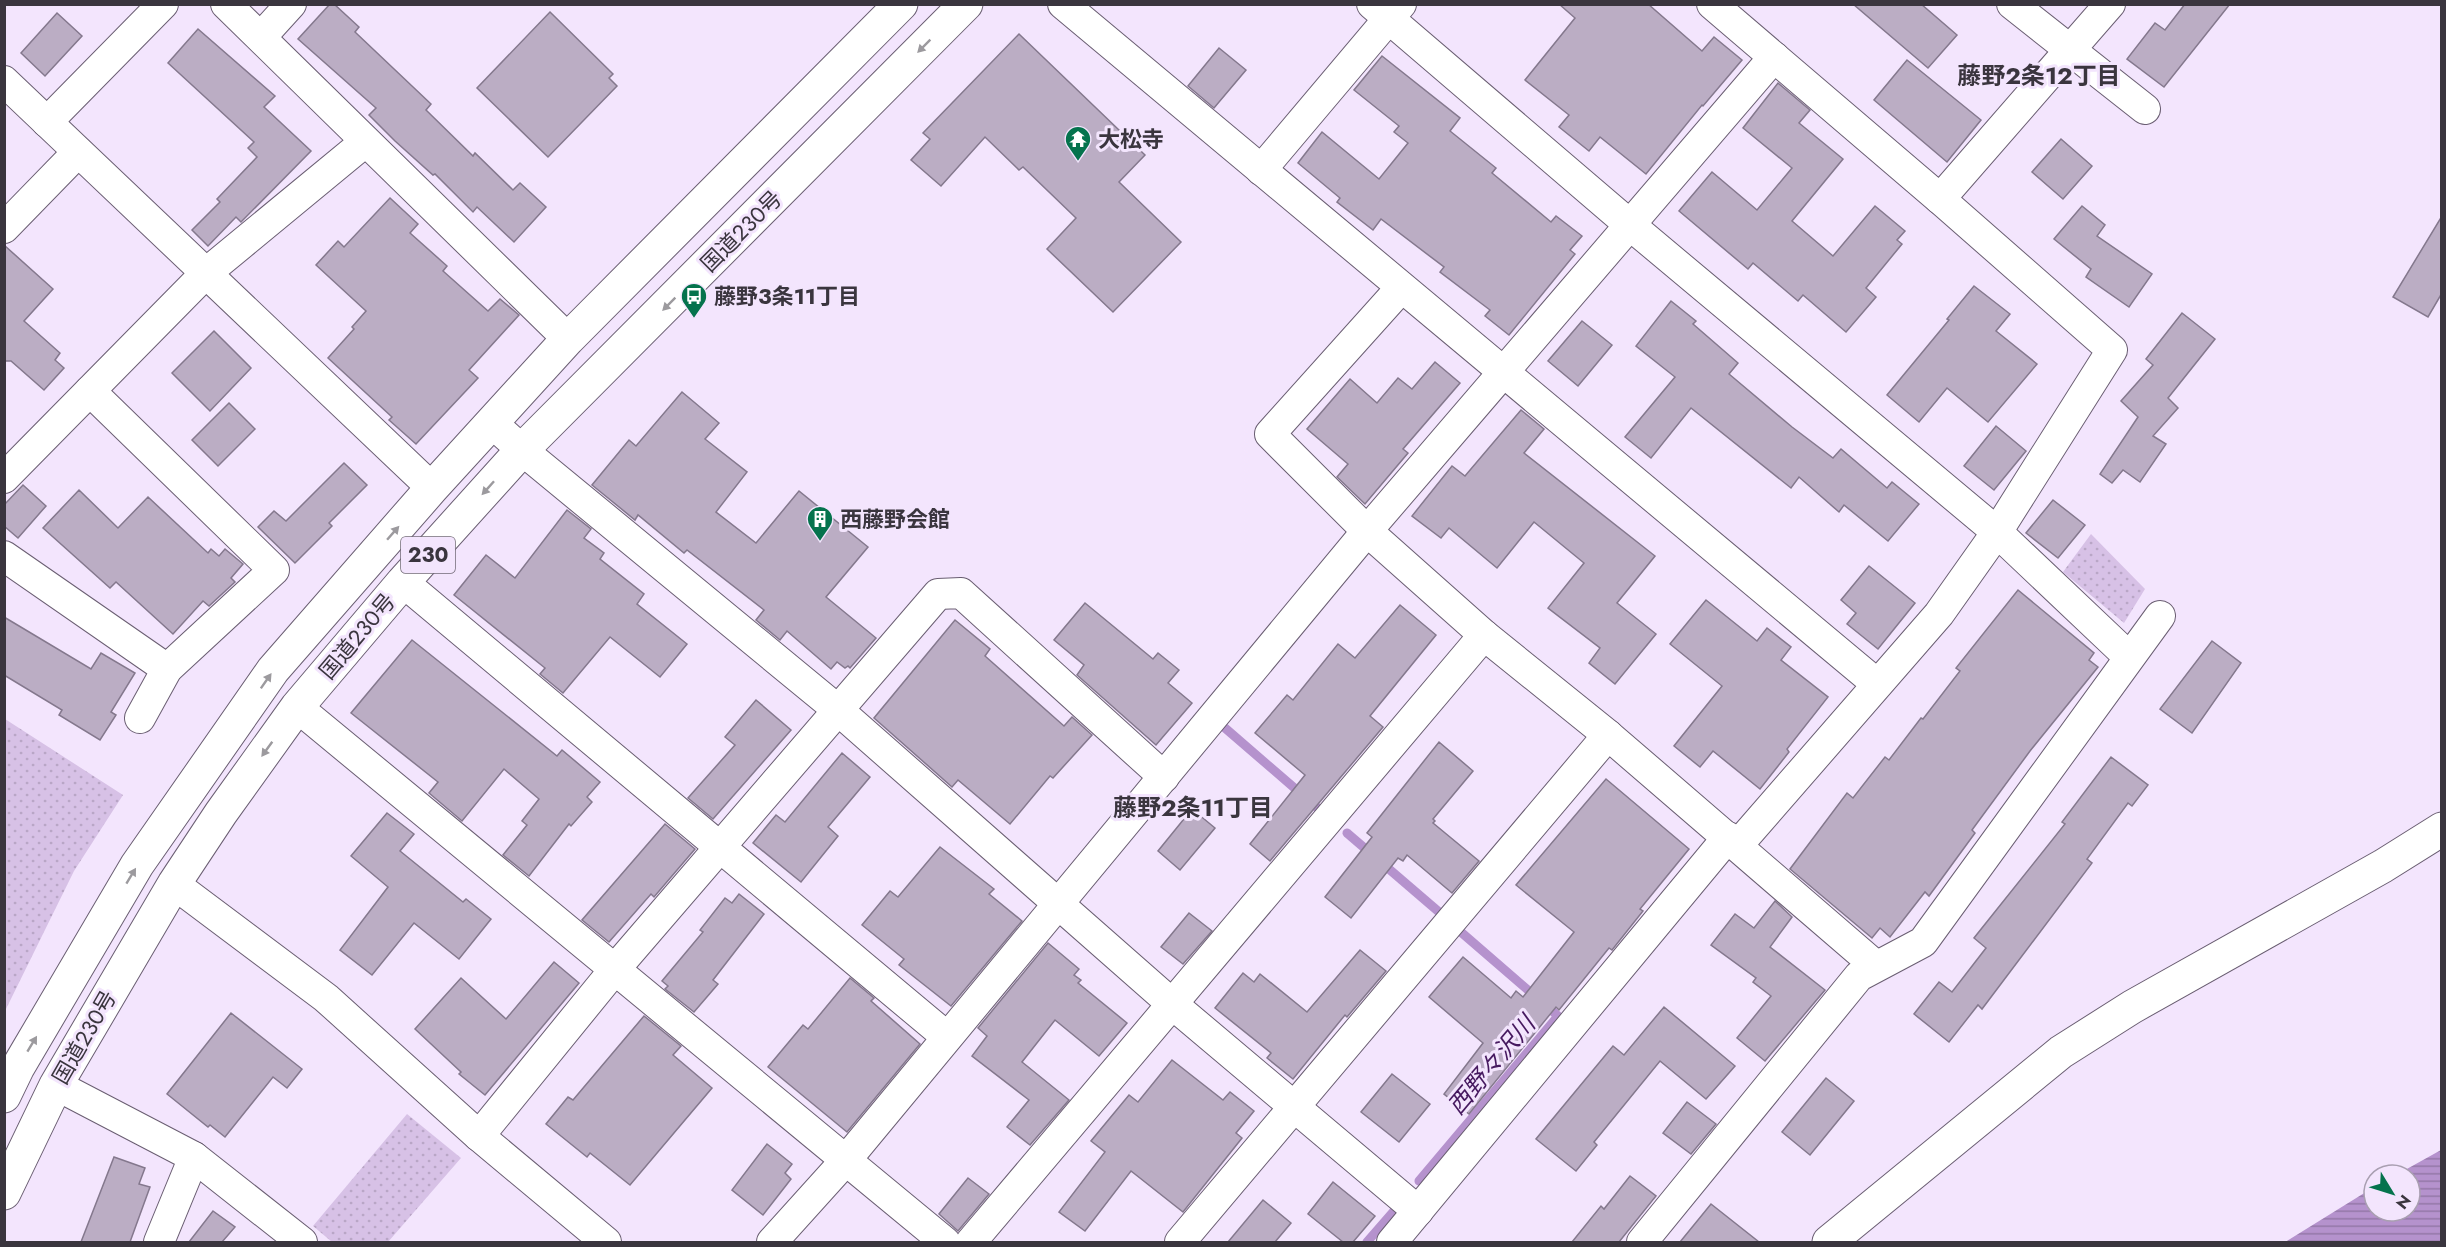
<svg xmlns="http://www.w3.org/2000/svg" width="2446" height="1247" font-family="Jost,'Noto Sans JP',sans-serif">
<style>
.park{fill:url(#park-dots)}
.water{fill:url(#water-rules)}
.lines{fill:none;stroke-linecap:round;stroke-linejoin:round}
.stream{stroke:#b592cd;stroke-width:9}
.building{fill:#bbadc4;stroke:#84788d;stroke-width:1.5}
.street-casing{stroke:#6a5e72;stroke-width:32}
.secondary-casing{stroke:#6a5e72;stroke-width:35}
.highway-casing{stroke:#6a5e72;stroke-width:35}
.street{stroke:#fff;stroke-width:30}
.secondary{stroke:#fff;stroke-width:33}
.highway{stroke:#fff;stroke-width:33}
.oneway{fill:#9c9a9e}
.labels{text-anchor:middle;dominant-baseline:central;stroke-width:6;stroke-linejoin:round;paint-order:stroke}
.shield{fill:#f3e5fd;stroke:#726a77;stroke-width:1.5}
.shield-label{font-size:21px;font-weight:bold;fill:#3a353e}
.poi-label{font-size:22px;font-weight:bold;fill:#3a353e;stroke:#f3e5fd;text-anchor:start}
.street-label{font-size:22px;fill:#3a353e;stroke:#f3e5fd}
.neighbourhood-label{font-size:24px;font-weight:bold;fill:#3a353e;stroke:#f3e5fd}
.water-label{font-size:24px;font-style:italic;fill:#46195f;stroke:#f3e5fd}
</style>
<defs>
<pattern id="park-dots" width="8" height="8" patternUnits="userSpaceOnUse" patternTransform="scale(1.5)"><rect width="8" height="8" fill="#d7c1e6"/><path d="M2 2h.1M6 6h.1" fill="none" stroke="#b9a6c6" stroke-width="1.8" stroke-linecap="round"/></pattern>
<pattern id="water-rules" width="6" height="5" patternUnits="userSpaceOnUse" patternTransform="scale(1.5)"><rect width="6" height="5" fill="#b592cd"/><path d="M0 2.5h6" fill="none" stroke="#9478a8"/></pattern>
</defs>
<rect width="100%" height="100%" fill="#f3e5fd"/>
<g class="park">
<path d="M2091,534L2145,589L2124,623L2063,572Z"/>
<path d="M5,719L123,795L74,871L5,1011Z"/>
<path d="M407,1114L461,1158L388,1242H332L313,1226Z"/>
</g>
<path class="water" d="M2441,1150V1242H2285L2374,1187V1211H2410V1175H2396Z"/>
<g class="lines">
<g class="stream">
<path d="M1225,728L1321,811"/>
<path d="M1347,833L1439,912"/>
<path d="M1419,1181L1558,1016L1462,933"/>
<path d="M1367,1242L1394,1211"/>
</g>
</g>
<g class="building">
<path d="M330,4H334L359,27L355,32L431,104L426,110L473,156L475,153L513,190L520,183L546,207L514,242L477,207L473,212L435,174L433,175L395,141L369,115L376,108L298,39Z"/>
<path d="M1559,4H1648L1702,51L1714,37L1742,60L1703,106L1702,105L1646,174L1600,137L1589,151L1559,127L1569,115L1525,80L1575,18Z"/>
<path d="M1853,4H1921L1957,35L1928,68Z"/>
<path d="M2185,4H2230L2164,87L2127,59L2155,23L2165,30Z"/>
<path d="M550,12L613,74L609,78L617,86L548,157L477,88Z"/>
<path d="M57,13L82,36L45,76L21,53Z"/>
<path d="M198,29L275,96L264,107L311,151L241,222L236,217L208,246L192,230L220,202L217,199L257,157L248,148L254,142L168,63Z"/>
<path d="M1019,34L1145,155L1119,182L1181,242L1113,312L1047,249L1076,218L1023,167L1019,170L985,137L941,186L911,160L930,139L923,133Z"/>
<path d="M1219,48L1246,70L1214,108L1188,86Z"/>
<path d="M1382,56L1460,118L1450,131L1496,168L1492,173L1551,222L1556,216L1582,236L1570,250L1575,254L1509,335L1485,316L1490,310L1440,272L1444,267L1381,219L1373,230L1337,202L1340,198L1298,163L1322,132L1379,179L1408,143L1394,132L1399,126L1354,90Z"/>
<path d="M1907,60L1981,120L1947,162L1874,100Z"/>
<path d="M1778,83L1810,110L1799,123L1843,159L1792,221L1833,256L1875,206L1905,231L1897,240L1902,244L1866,288L1876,297L1846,332L1803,295L1798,301L1753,263L1748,269L1679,211L1712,172L1757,210L1792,168L1743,128Z"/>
<path d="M2061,139L2092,166L2063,199L2032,172Z"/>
<path d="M390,198L418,224L410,233L447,266L443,271L488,311L500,299L519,315L469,370L478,378L416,444L389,420L392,417L328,358L354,329L352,327L366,311L316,265L338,241L344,247Z"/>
<path d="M2082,206L2105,225L2097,236L2152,274L2129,307L2086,277L2091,269L2054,239Z"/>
<path d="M2442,216V293L2428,317L2393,297Z"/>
<path d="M4,245L53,289L24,321L60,353L55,360L64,368L44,390L11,361H4Z"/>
<path d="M1974,286L2010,314L1996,331L2037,364L1988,422L1947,388L1919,422L1887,395L1949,320L1947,319Z"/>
<path d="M1671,301L1696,321L1693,324L1738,363L1729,374L1792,427L1833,458L1841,449L1887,488L1892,482L1919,504L1888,541L1844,505L1839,512L1799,477L1791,488L1691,408L1651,458L1625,437L1675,377L1636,346Z"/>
<path d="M2182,313L2215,339L2168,398L2178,408L2153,436L2166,444L2140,482L2123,470L2112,483L2100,474L2138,417L2121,401L2153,365L2146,359Z"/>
<path d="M1582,321L1612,345L1578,386L1548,361Z"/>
<path d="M214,331L251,368L210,411L172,373Z"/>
<path d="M1435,362L1460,383L1403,449L1408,453L1365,504L1337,477L1348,464L1307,429L1350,379L1377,403L1398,378L1412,389Z"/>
<path d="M682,392L719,423L705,439L747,472L716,512L756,543L799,491L868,547L826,597L876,638L850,668L848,666L845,668L837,662L831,669L787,631L780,640L756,620L764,610L687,550L684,553L638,515L635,520L592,485L629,440L636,446Z"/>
<path d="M229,403L255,429L218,466L192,440Z"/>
<path d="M1521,410L1544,429L1524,453L1655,556L1617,603L1656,634L1615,684L1589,663L1600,648L1548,608L1584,563L1534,522L1497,568L1449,528L1441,538L1412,516L1452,466L1465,476Z"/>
<path d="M1996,426L2026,451L1994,490L1964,466Z"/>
<path d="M344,463L367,485L329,523L332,526L295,563L258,527L274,511L286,521Z"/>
<path d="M23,485L46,506L18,538L4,526V505Z"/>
<path d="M79,490L118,528L148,497L208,553L211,549L219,556L225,549L243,564L231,578L235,582L209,606L203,601L173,634L116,582L110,588L43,528Z"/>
<path d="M2053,500L2085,525L2058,558L2026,533Z"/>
<path d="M567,510L591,529L584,538L604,553L600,559L644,594L637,604L687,644L660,677L610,637L563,693L540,674L545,668L454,595L486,555L515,578Z"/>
<path d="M1869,566L1915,603L1878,649L1847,624L1856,613L1841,600Z"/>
<path d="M2018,590L2094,653L2089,660L2098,667L2030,751L1972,830L1975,833L1929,896L1925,892L1890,937L1880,928L1872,938L1790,869L1847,793L1853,798L1885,757L1889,760L1921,718L1923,719L1960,671L1956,668Z"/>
<path d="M1706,600L1757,641L1767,628L1791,647L1781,660L1828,697L1787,749L1789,752L1760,789L1713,751L1700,767L1674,746L1722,686L1670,644Z"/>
<path d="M1085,603L1153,659L1158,653L1179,670L1168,683L1192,703L1156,745L1077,675L1084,665L1054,640Z"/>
<path d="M1400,605L1436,635L1370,716L1383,727L1270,861L1250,844L1305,775L1255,733L1287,695L1293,700L1338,644L1355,658Z"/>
<path d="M4,617L91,669L101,653L135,673L111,712L116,715L100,740L59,715L62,710L4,675Z"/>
<path d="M955,620L990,649L985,656L1064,726L1072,717L1092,735L1053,778L1050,776L1010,824L958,780L952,787L874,718Z"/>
<path d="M412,640L557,756L562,750L600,782L587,797L592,802L571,826L569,824L529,876L503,855L527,825L522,821L539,799L504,769L462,821L429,793L438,782L351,713Z"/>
<path d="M2212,641L2241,663L2192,733L2160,709Z"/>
<path d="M756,700L791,730L713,819L688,798L735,745L725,737Z"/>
<path d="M1439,742L1473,771L1433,819L1435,821L1433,823L1479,861L1452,893L1407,855L1403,861L1398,858L1351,918L1325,897L1372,837L1367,833Z"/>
<path d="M842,753L870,777L828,827L838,836L801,882L753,843L776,815L785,822Z"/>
<path d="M2111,757L2148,785L2132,806L2128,803L2087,859L2092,863L1982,1009L1978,1005L1949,1042L1914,1014L1939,982L1952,992L1986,948L1974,938L2065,824L2062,822Z"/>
<path d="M1606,779L1689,849L1640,909L1643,911L1612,950L1609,948L1559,1010L1556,1007L1469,1114L1444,1094L1483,1043L1429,997L1463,957L1511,998L1516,991L1523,997L1574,932L1516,885Z"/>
<path d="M1192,809L1215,828L1180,870L1158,851Z"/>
<path d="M387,813L414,834L400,851L463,902L466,899L491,919L459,959L414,923L372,975L340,950L388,887L351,856Z"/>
<path d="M665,824L695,849L654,897L651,894L609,942L582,920Z"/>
<path d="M940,847L994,889L989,894L1022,921L951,1006L899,965L904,959L862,925L890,891L898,897Z"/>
<path d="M739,894L764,914L713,980L718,984L694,1012L665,989L668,986L662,981L703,932L700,930L725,898L732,903Z"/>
<path d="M1775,901L1792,917L1770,947L1825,990L1765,1061L1737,1038L1771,996L1753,982L1756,978L1711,945L1735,914L1754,928Z"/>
<path d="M1189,913L1212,931L1183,964L1161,947Z"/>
<path d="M1048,943L1079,969L1074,975L1081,980L1078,983L1127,1023L1099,1056L1055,1020L1022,1062L1069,1100L1030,1145L1007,1127L1029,1100L972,1056L987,1036L978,1028Z"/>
<path d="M1360,950L1386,971L1347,1017L1345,1015L1293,1079L1267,1058L1271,1053L1215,1008L1243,973L1254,982L1260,974L1307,1012Z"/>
<path d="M554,962L579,983L485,1095L459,1074L461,1072L415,1029L461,978L506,1019Z"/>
<path d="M850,978L874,998L871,1001L920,1044L847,1132L768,1067L803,1025L808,1029Z"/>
<path d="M1664,1007L1735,1066L1706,1099L1660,1061L1594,1142L1597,1145L1576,1171L1536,1139L1613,1046L1624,1055Z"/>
<path d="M231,1013L302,1069L287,1088L273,1077L225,1137L210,1125L208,1127L167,1094Z"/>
<path d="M644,1016L681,1046L673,1055L712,1088L630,1185L590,1153L587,1157L546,1124L568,1097L573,1100Z"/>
<path d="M1172,1060L1223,1100L1230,1092L1254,1111L1236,1133L1242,1138L1183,1212L1131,1171L1085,1231L1059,1212L1105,1152L1091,1141L1129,1095L1138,1102Z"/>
<path d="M1392,1074L1430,1104L1399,1142L1361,1112Z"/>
<path d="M1826,1078L1854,1101L1810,1155L1782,1132Z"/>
<path d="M1687,1102L1716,1124L1691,1154L1663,1133Z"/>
<path d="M767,1144L792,1164L785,1173L791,1179L763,1215L732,1190Z"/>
<path d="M114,1157L145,1168L139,1184L150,1187L130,1242H81Z"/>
<path d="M1630,1176L1656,1196L1619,1242H1572L1601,1206L1604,1209Z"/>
<path d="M968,1178L989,1194L958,1231L939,1214Z"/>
<path d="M1333,1182L1375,1216L1353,1242H1343L1308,1214Z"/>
<path d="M1263,1200L1291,1223L1275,1242H1228Z"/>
<path d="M1711,1204L1759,1242H1680Z"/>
<path d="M213,1211L235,1227L222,1242H189Z"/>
</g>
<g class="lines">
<g class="street-casing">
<g id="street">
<path d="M226,4L568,339"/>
<path d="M1063,4L1877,684"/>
<path d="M1372,4L1630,225L1997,532L2129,657"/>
<path d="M1712,4L1940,199L2110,4"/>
<path d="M2012,4L2145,109"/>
<path d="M261,37L291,4"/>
<path d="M4,81L432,488"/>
<path d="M47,122L163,4"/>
<path d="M1261,170L1401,4"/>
<path d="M4,228L78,152"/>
<path d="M1401,288L1270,434L1367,531L1484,635L1608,735L1876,966"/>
<path d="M90,391L274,570L167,669L140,718"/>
<path d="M491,422L522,450L838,710L1171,1003L1418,1211"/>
<path d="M4,478L205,274L365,142"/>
<path d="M4,556L167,669"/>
<path d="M403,582L947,1037"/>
<path d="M297,707L945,1242"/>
<path d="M1737,846L1939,614L1997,532L2112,350L1940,199"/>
<path d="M174,884L326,998L479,1136L606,1242"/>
<path d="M56,1085L194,1157L302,1242"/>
<path d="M479,1136L615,969L938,594L961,593L1164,777"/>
<path d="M159,1242L194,1157"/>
<path d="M772,1242L846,1160L1367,531L1774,57"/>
<path d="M971,1242L1484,635"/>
<path d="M1180,1242L1608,735"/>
<path d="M1392,1242L1728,837"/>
<path d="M1642,1242L1859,976L1923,942L2160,616"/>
</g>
</g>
<g class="secondary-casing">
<path id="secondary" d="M1829,1242L2061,1052L2132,1007L2383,866L2442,829"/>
</g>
<g class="highway-casing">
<g id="highway">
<path d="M4,1096L18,1067L137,865L273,670L432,488L568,339L901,4"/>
<path d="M4,1193L56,1085L174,884L221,813L297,707L403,582L522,450L966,4"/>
</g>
</g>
<use href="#street" class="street"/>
<use href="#secondary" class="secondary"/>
<use href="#highway" class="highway"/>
</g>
<defs><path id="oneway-solid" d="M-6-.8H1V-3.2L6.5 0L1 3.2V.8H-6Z" transform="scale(1.5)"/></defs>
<g class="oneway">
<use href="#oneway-solid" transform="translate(924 46) rotate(135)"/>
<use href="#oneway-solid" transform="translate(669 304) rotate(135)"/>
<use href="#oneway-solid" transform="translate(488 488) rotate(132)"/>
<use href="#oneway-solid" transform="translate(393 533) rotate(-49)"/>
<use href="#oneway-solid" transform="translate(266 681) rotate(-55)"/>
<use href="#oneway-solid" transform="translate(267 749) rotate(126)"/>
<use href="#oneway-solid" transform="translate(131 876) rotate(-59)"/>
<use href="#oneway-solid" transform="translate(32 1044) rotate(-59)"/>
</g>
<defs>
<g id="temple-pin" transform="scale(1.35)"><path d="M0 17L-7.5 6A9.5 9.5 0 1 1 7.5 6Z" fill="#05734d" stroke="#f3e5fd"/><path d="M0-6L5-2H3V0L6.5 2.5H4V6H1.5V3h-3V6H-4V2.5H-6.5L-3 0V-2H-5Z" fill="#fff"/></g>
<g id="bus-pin" transform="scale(1.35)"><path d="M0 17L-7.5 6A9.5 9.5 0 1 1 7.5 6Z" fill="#05734d" stroke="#f3e5fd"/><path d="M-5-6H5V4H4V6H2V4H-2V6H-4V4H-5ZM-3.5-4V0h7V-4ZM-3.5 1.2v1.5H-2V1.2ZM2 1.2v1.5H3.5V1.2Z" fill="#fff"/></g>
<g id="building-pin" transform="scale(1.35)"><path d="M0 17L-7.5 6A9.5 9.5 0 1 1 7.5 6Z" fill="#05734d" stroke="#f3e5fd"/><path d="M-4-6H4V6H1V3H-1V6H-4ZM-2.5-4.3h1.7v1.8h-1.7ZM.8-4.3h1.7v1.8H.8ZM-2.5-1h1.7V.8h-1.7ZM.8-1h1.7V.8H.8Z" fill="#fff"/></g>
</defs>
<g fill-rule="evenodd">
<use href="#temple-pin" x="1078" y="139"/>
<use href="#bus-pin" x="694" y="296"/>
<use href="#building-pin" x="820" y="519"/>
</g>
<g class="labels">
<rect class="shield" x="401" y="537" width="54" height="36" rx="4.5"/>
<g class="shield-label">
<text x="428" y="555">230</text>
</g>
<g class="poi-label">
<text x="1098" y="139">大松寺</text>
<text x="714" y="296">藤野3条11丁目</text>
<text x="840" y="519">西藤野会館</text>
</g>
<g class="street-label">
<text transform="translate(741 231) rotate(-45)">国道230号</text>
<text transform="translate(357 636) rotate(-50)">国道230号</text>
<text transform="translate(84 1037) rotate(-60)">国道230号</text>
</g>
<g class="neighbourhood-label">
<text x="2039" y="75">藤野2条12丁目</text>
<text x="1193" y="807">藤野2条11丁目</text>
</g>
<g class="water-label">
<text transform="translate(1491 1065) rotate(-50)">西野々沢川</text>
</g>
</g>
<rect width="2446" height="1247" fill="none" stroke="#3a353e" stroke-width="12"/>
<g transform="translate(2392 1193) rotate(128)"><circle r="28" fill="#f3e5fd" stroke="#a99fb1" stroke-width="1.5"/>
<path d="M0-4.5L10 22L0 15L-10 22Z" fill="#05734d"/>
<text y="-9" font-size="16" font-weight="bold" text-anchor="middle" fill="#3a353e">N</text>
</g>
</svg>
